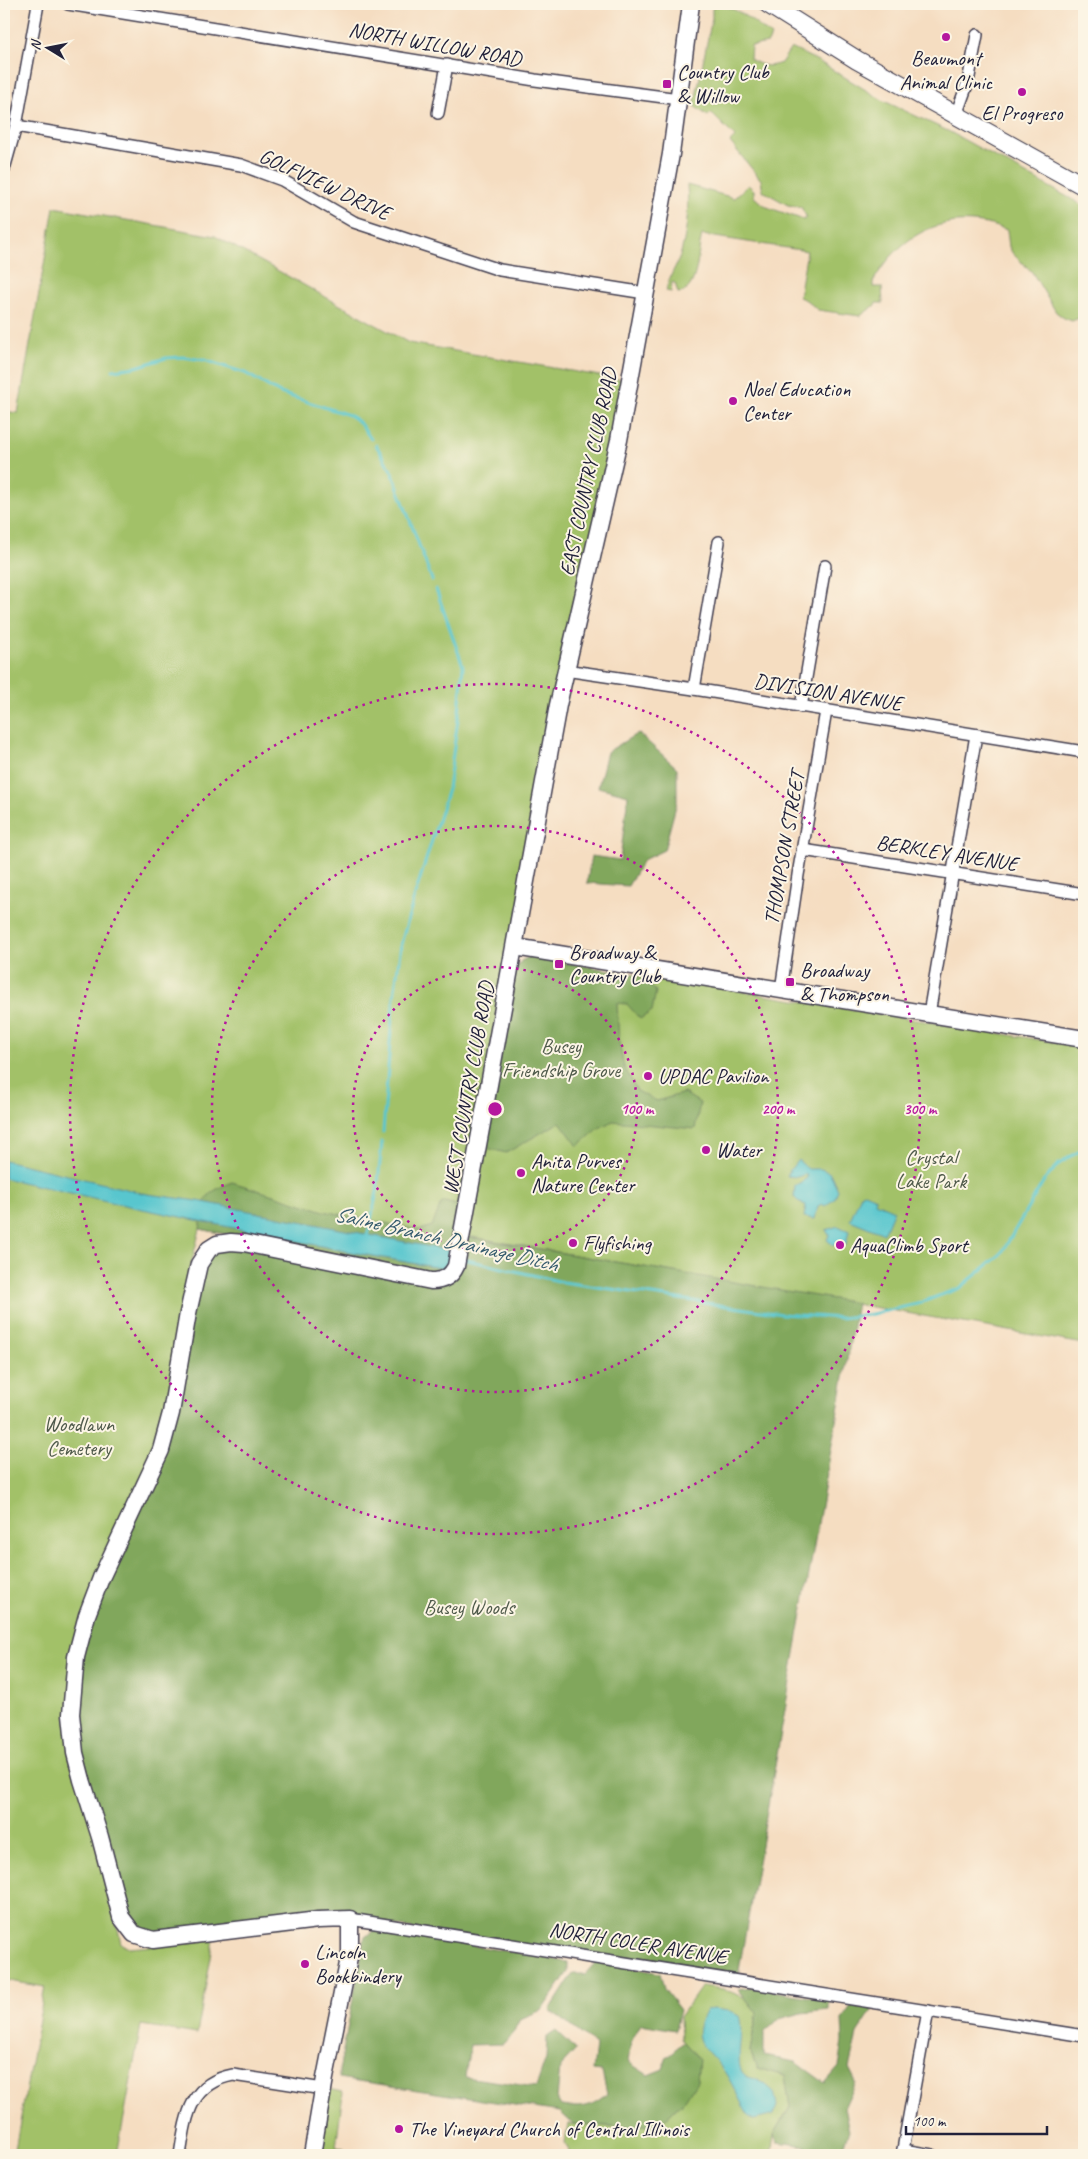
<svg xmlns="http://www.w3.org/2000/svg" width="1088" height="2159" font-family="Caveat,sans-serif">
<style>
.green{fill:#a2c168;stroke:#627252}
.forest{fill:#81a75c;stroke:#52644c}
.water{fill:#59c6ce;stroke:#3e7484}
.lines{fill:none;stroke-linecap:round;stroke-linejoin:round}
.stream{stroke:#59c6ce;stroke-width:3}
.street-casing{stroke:#423e4f;stroke-width:14}
.secondary-casing{stroke:#423e4f;stroke-width:19}
.primary-casing{stroke:#423e4f;stroke-width:20}
.street{stroke:#fff;stroke-width:11}
.secondary{stroke:#fff;stroke-width:16}
.primary{stroke:#fff;stroke-width:18}
.ring{fill:none;stroke:#b5179e;stroke-width:2.5;stroke-dasharray:2.5 5}
.poi-dot{fill:#b5179e;stroke:#fcf5e5;stroke-width:2}
.labels{text-anchor:middle;dominant-baseline:central;stroke-width:4;stroke-linejoin:round;paint-order:stroke}
.street-label{font-size:21px;fill:#22223b;stroke:#fcf5e5}
.poi-label{font-size:21px;fill:#22223b;stroke:#fcf5e5;text-anchor:start}
.park-label{font-size:21px;fill:#4f5a4b;stroke:#fcf5e5}
.water-label{font-size:22px;font-style:italic;fill:#355b6e;stroke:#fcf5e5}
.centre{fill:#b5179e;stroke:#fcf5e5;stroke-width:2.5}
.ring-label{font-size:15px;text-anchor:middle;font-weight:bold;fill:#b5179e;stroke:#fcf5e5;stroke-width:4;stroke-linejoin:round;paint-order:stroke}
</style>
<rect width="100%" height="100%" fill="#fcf5e5"/>
<filter id="ink" filterUnits="userSpaceOnUse"><feTurbulence type="fractalNoise" baseFrequency=".02" numOctaves="2"/><feDisplacementMap in="SourceGraphic" scale="10" xChannelSelector="R" yChannelSelector="G"/><feConvolveMatrix kernelMatrix="1 2 1 2 8 2 1 2 1" color-interpolation-filters="sRGB"/></filter>
<filter id="wash" filterUnits="userSpaceOnUse"><feTurbulence type="fractalNoise" baseFrequency=".0096" numOctaves="4" result="noise"/><feDisplacementMap in="SourceGraphic" scale="20" xChannelSelector="R" yChannelSelector="G"/><feGaussianBlur stdDeviation="1.12" result="paint"/><feColorMatrix in="noise" values="0 0 0 0 0 0 0 0 0 0 0 0 0 0 0 0 0 1.4 0 .05"/><feComposite in="paint" operator="in"/></filter>
<g filter="url(#wash)">
<rect width="100%" height="100%" fill="#f5ddc1"/>
<g class="green">
<path d="M715,4C736,6 755,23 771,36L768,43L751,46L750,59C763,66 767,68 781,63L791,48L818,61L884,101L950,132L1084,206V316L1072,321L1064,318L1056,312L1032,272L1013,254L1009,247L1007,230C950,208 902,231 873,282V287H882L883,303H876L874,306L860,316L818,310L806,300L799,297L807,251L702,235C697,251 699,292 678,293L675,283L672,282L671,292L666,291C668,279 674,270 679,259C687,235 689,210 687,185L734,198L748,185L754,190V197L767,207L804,220L806,216L801,207L788,205L763,191L761,180L730,142L735,137L711,113L708,116L694,106L712,18V9Z"/>
<path d="M54,207L215,236L409,343L623,380L448,1267L298,1249L200,1229L189,1273L116,1922L121,1943L130,1948L214,1940L197,2034L141,2025L117,2155H14L45,1987L4,1980V411L18,413Z"/>
<path d="M529,957L1084,1047V1344L466,1236L521,961Z"/>
<path d="M702,1986L723,1989L746,1998L757,2013L750,2051L757,2068L785,2076L790,2107L774,2135L771,2155H568L569,2151L565,2142L568,2124L628,2127L659,2125L699,2059L681,2039L680,2017Z"/>
<path d="M329,2089L343,2092L336,2147L344,2148L343,2155H318Z"/>
</g>
<g class="forest">
<path d="M638,733L677,768V802L664,850L643,860L628,886L587,883L591,856L620,860L628,795L598,787L607,752Z"/>
<path d="M529,957L635,974L656,991L652,1011L640,1019L627,1004L617,1003L619,1042L624,1067L638,1092L657,1101L684,1093L700,1103L695,1129L613,1121L599,1128L578,1146L560,1122L506,1153L483,1147L515,970L521,961Z"/>
<path d="M232,1182L324,1211L420,1230L432,1226L441,1204L445,1202L460,1206L448,1267L433,1275L200,1229C205,1198 201,1195 232,1182Z"/>
<path d="M462,1236L857,1303L737,1981L350,1919L184,1937L129,1930L82,1780L76,1657L150,1476L194,1281L217,1244L440,1280Z"/>
<path d="M377,1929L568,1962V1972L542,2010L520,2019L513,2033L503,2044L470,2045L465,2077L536,2087L546,2058L547,2037L556,2031L576,2050L560,2067L557,2099L561,2106C583,2108 590,2108 607,2094L602,2072L593,2071L596,2045L550,2010L573,1974H585L597,1961L660,1973L664,1989L680,2010L675,2030L641,2024L631,2042L628,2062L648,2075L663,2069L667,2056L684,2042L699,2059L697,2081L685,2100L659,2125L628,2127L573,2124L560,2112L339,2078V2071L365,1937Z"/>
<path d="M749,1987L829,2000V2010L802,2013L779,2019L764,2033V2056L796,2062L825,2083L839,2067L843,2041L842,2019L851,2006L873,2009L857,2034L849,2068L856,2082L844,2108L849,2130L840,2155H807V2146L777,2142L774,2135L790,2107L785,2076L757,2068L750,2051L757,2013L738,1989Z"/>
</g>
<g class="water">
<path d="M4,1160L147,1194L198,1201L451,1251L448,1267L445,1269L345,1251L133,1207L4,1178Z"/>
<path d="M798,1160L808,1169H821L830,1173L838,1190L834,1199L825,1206L822,1204L818,1206L815,1219L804,1217L806,1205L800,1203L794,1197L795,1186L807,1178V1175L805,1174L798,1177L787,1176L790,1170Z"/>
<path d="M862,1192L876,1198L875,1202L894,1210L884,1234L850,1220Z"/>
<path d="M838,1226L849,1231L846,1245H833L827,1240L829,1235L826,1230Z"/>
<path d="M713,2009L729,2011L739,2016C745,2033 733,2065 744,2074C747,2078 754,2078 758,2080C765,2083 769,2088 774,2092L777,2105L774,2115L754,2120L748,2115C739,2100 732,2081 721,2067C703,2044 689,2042 706,2010Z"/>
</g>
<g class="lines">
<g class="stream">
<path d="M113,370L136,367L166,358L182,357L204,360L245,373L280,393L349,415L359,422L371,439"/>
<path d="M376,445L392,472L432,580"/>
<path d="M383,1132L393,1004L401,944L414,898L448,789L459,712L463,666L436,589"/>
<path d="M367,1237L377,1192L382,1142"/>
<path d="M463,1259L563,1282L782,1314L841,1318L872,1314L917,1304L960,1288L1001,1254L1043,1182L1059,1164L1084,1148"/>
</g>
</g>
</g>
<g filter="url(#ink)">
<g class="lines">
<g class="street-casing">
<g id="street">
<path d="M68,4L535,80L679,99"/>
<path d="M438,113L447,65"/>
<path d="M956,115L968,82L977,35"/>
<path d="M16,126L241,165L282,180L354,222L500,270L645,293"/>
<path d="M4,169L16,126L38,4"/>
<path d="M565,670L694,689L1084,752"/>
<path d="M694,689L719,542"/>
<path d="M801,707L825,566"/>
<path d="M803,850L1084,894"/>
<path d="M781,990L798,875L826,711"/>
<path d="M929,1014L976,735"/>
<path d="M350,1919L1084,2036"/>
<path d="M903,2150L932,2155"/>
<path d="M180,2155C186,2118 189,2083 233,2075L323,2089"/>
<path d="M902,2155L928,2011"/>
</g>
</g>
<g class="secondary-casing">
<g id="secondary">
<path d="M515,947L1084,1039"/>
<path d="M312,2155L325,2078L350,1953V1919L318,1920L153,1940L134,1934L121,1917L100,1837L82,1780L75,1753L71,1714L76,1657L87,1615L101,1578L161,1450L171,1413L188,1313L199,1264L209,1249L217,1244L231,1242L244,1243L431,1281C443,1281 451,1277 456,1266L558,705L619,440L671,154L691,4"/>
</g>
</g>
<g class="primary-casing">
<path id="primary" d="M768,4L857,60L1084,186"/>
</g>
<use href="#street" class="street"/>
<use href="#secondary" class="secondary"/>
<use href="#primary" class="primary"/>
</g>
</g>
<g class="ring">
<circle cx="495" cy="1109" r="142"/>
<circle cx="495" cy="1109" r="283"/>
<circle cx="495" cy="1109" r="425"/>
</g>
<g class="poi-dot">
<circle cx="946" cy="37" r="5"/>
<rect x="662" y="79" width="10" height="10" rx="2.5"/>
<circle cx="1022" cy="92" r="5"/>
<circle cx="733" cy="401" r="5"/>
<rect x="554" y="959" width="10" height="10" rx="2.5"/>
<rect x="785" y="977" width="10" height="10" rx="2.5"/>
<circle cx="648" cy="1076" r="5"/>
<circle cx="706" cy="1150" r="5"/>
<circle cx="521" cy="1173" r="5"/>
<circle cx="573" cy="1243" r="5"/>
<circle cx="840" cy="1245" r="5"/>
<circle cx="305" cy="1964" r="5"/>
<circle cx="399" cy="2129" r="5"/>
</g>
<g class="labels">
<g class="street-label">
<text transform="translate(435 44) rotate(10)">NORTH WILLOW ROAD</text>
<text transform="translate(325 184) rotate(25)">GOLFVIEW DRIVE</text>
<text transform="translate(588 472) rotate(-78)">EAST COUNTRY CLUB ROAD</text>
<text transform="translate(828 692) rotate(9)">DIVISION AVENUE</text>
<text transform="translate(784 848) rotate(-80)">THOMPSON STREET</text>
<text transform="translate(947 853) rotate(9)">BERKLEY AVENUE</text>
<text transform="translate(468 1088) rotate(-80)">WEST COUNTRY CLUB ROAD</text>
<text transform="translate(638 1943) rotate(9)">NORTH COLER AVENUE</text>
</g>
<g class="poi-label">
<text x="946" y="58" text-anchor="middle">Beaumont<tspan x="946" dy="24">Animal Clinic</tspan></text>
<text x="677" y="72">Country Club<tspan x="677" dy="24">&amp; Willow</tspan></text>
<text x="1022" y="113" text-anchor="middle">El Progreso</text>
<text x="743" y="389">Noel Education<tspan x="743" dy="24">Center</tspan></text>
<text x="569" y="952">Broadway &amp;<tspan x="569" dy="24">Country Club</tspan></text>
<text x="800" y="970">Broadway<tspan x="800" dy="24">&amp; Thompson</tspan></text>
<text x="658" y="1076">UPDAC Pavilion</text>
<text x="716" y="1150">Water</text>
<text x="531" y="1161">Anita Purves<tspan x="531" dy="24">Nature Center</tspan></text>
<text x="583" y="1243">Flyfishing</text>
<text x="850" y="1245">AquaClimb Sport</text>
<text x="315" y="1952">Lincoln<tspan x="315" dy="24">Bookbindery</tspan></text>
<text x="409" y="2129">The Vineyard Church of Central Illinois</text>
</g>
<g class="park-label">
<text x="561" y="1046">Busey<tspan x="561" dy="24">Friendship Grove</tspan></text>
<text x="931" y="1157">Crystal<tspan x="931" dy="24">Lake Park</tspan></text>
<text x="79" y="1424">Woodlawn<tspan x="79" dy="24">Cemetery</tspan></text>
<text x="469" y="1607">Busey Woods</text>
</g>
<g class="water-label">
<text transform="translate(446 1239) rotate(13)">Saline Branch Drainage Ditch</text>
</g>
</g>
<circle cx="495" cy="1109" r="8" class="centre"/>
<g class="ring-label">
<text x="637" y="1114">100 m</text>
<text x="778" y="1114">200 m</text>
<text x="920" y="1114">300 m</text>
</g>
<rect width="1088" height="2159" fill="none" stroke="#fcf5e5" stroke-width="20"/>
<g transform="translate(48 48) rotate(280)" stroke="#fcf5e5" stroke-width="4" paint-order="stroke">
<path d="M0-4L9 19L0 12L-9 19Z" fill="#22223b"/>
<text y="-8" font-size="14" font-weight="bold" text-anchor="middle" fill="#22223b">N</text>
</g>
<path d="M906 2126v8h141v-8" fill="none" stroke="#22223b" stroke-width="2.5"/>
<text x="913" y="2126" font-size="15" fill="#22223b" stroke="#fcf5e5" stroke-width="4" paint-order="stroke">100 m</text>
</svg>
